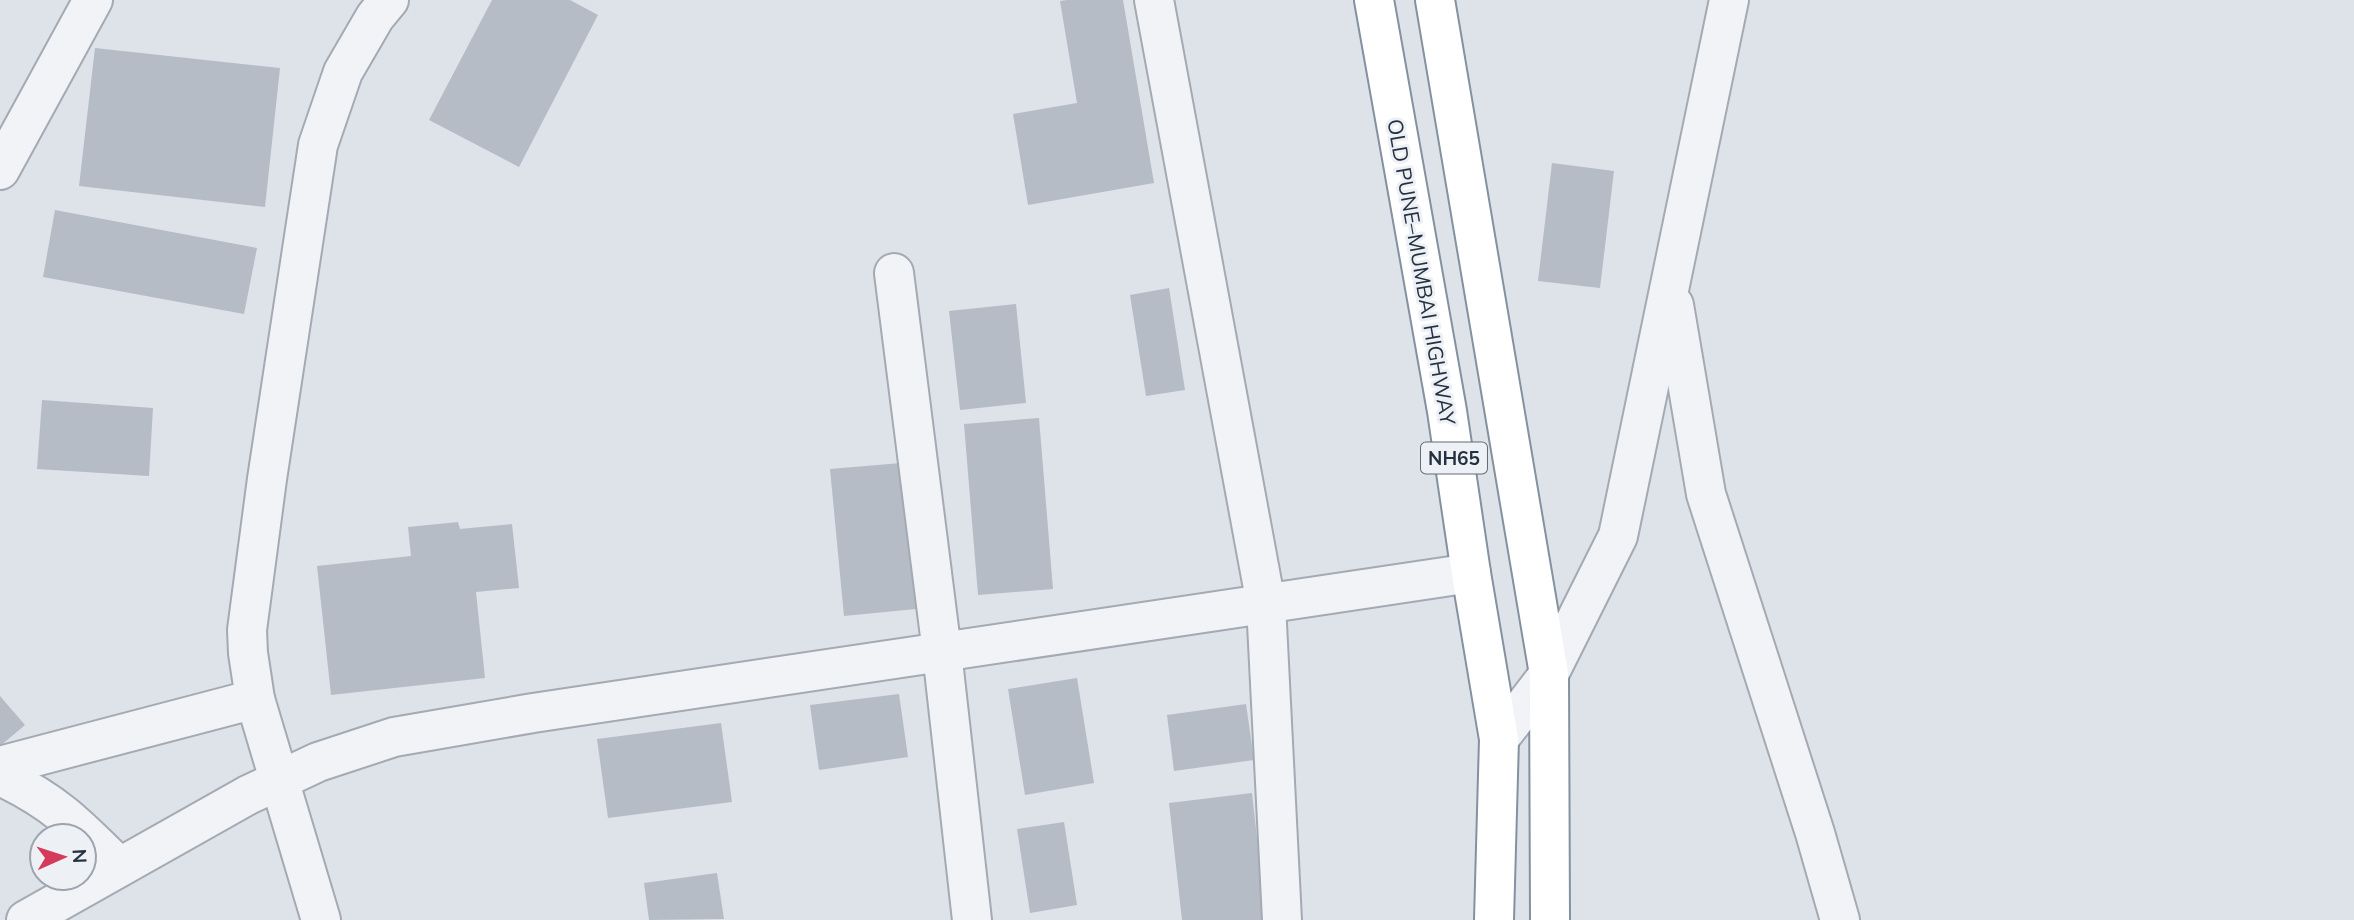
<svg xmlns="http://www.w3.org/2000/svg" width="2354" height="920" font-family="Mulish,sans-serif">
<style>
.building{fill:#b5bcc6}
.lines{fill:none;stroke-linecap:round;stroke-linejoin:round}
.minor-casing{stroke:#a3aab3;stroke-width:42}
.highway-casing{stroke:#8491a0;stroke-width:42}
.minor{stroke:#f1f3f7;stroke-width:38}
.highway{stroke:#fff;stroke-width:38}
.labels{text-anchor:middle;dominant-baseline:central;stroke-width:6;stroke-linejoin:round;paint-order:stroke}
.shield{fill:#edf1f6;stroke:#626b77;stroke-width:2}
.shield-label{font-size:19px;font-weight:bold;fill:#263140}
.street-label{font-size:21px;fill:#263140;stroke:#edf1f6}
</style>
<rect width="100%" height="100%" fill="#dee3e9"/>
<g class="building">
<path d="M492,0H570L598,15L519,167L429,120Z"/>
<path d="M1067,0H1123L1154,183L1028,205L1013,114L1077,103L1060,1Z"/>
<path d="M95,48L280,68L265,207L79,186Z"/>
<path d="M1552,163L1614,171L1600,288L1538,281Z"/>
<path d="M55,210L257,248L244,314L43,277Z"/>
<path d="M1169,288L1185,390L1146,396L1130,295Z"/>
<path d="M1016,304L1026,403L960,410L949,311Z"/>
<path d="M42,400L153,408L149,476L37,469Z"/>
<path d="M1039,418L1053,589L978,595L964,424Z"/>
<path d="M901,463L916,609L844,616L830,469Z"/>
<path d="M458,522L460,529L512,524L519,588L476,592L485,678L331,695L317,566L411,556L408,527Z"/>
<path d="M1077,678L1094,783L1025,795L1008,689Z"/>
<path d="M899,694L908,757L819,770L810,705Z"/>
<path d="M0,696L25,725L0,746Z"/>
<path d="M1246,704L1254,760L1174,771L1167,715Z"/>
<path d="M721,723L732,802L608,818L597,739Z"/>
<path d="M1252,793L1266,920H1182L1169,803Z"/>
<path d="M1064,822L1077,905L1030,913L1017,829Z"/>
<path d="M717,873L724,919L649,920L644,883Z"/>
</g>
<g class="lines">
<g class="minor-casing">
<g id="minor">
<path d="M1154,0L1266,604L1282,920"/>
<path d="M0,170L93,0"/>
<path d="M894,273L942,652L972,920"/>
<path d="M1674,305L1706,494L1815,833L1840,920"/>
<path d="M1499,739L1549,674L1618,536L1729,0"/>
<path d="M0,766L255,699"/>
<path d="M0,776C54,801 78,826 119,867"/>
<path d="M26,920L248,795L318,762L394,737L533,713L1471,573"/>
<path d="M321,920L255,699L248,653L247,630L267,479L318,145L343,72L375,17L389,0"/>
</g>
</g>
<g class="highway-casing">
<g id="highway">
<path d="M1374,0L1447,411L1471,573L1499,739L1494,920"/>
<path d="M1435,0L1549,674L1550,920"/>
</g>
</g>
<use href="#minor" class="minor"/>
<use href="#highway" class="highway"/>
</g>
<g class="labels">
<rect class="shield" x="1421" y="442.5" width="66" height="31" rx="5"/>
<g class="shield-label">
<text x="1454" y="458">NH65</text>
</g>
<g class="street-label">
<text transform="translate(1422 272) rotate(80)">OLD PUNE–MUMBAI HIGHWAY</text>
</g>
</g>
<g transform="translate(63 857) rotate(87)"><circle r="33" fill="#edf1f6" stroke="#9da4ad" stroke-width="2"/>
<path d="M0-5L12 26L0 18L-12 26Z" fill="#d63a5a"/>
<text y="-10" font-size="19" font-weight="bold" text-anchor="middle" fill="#263140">N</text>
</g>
</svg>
